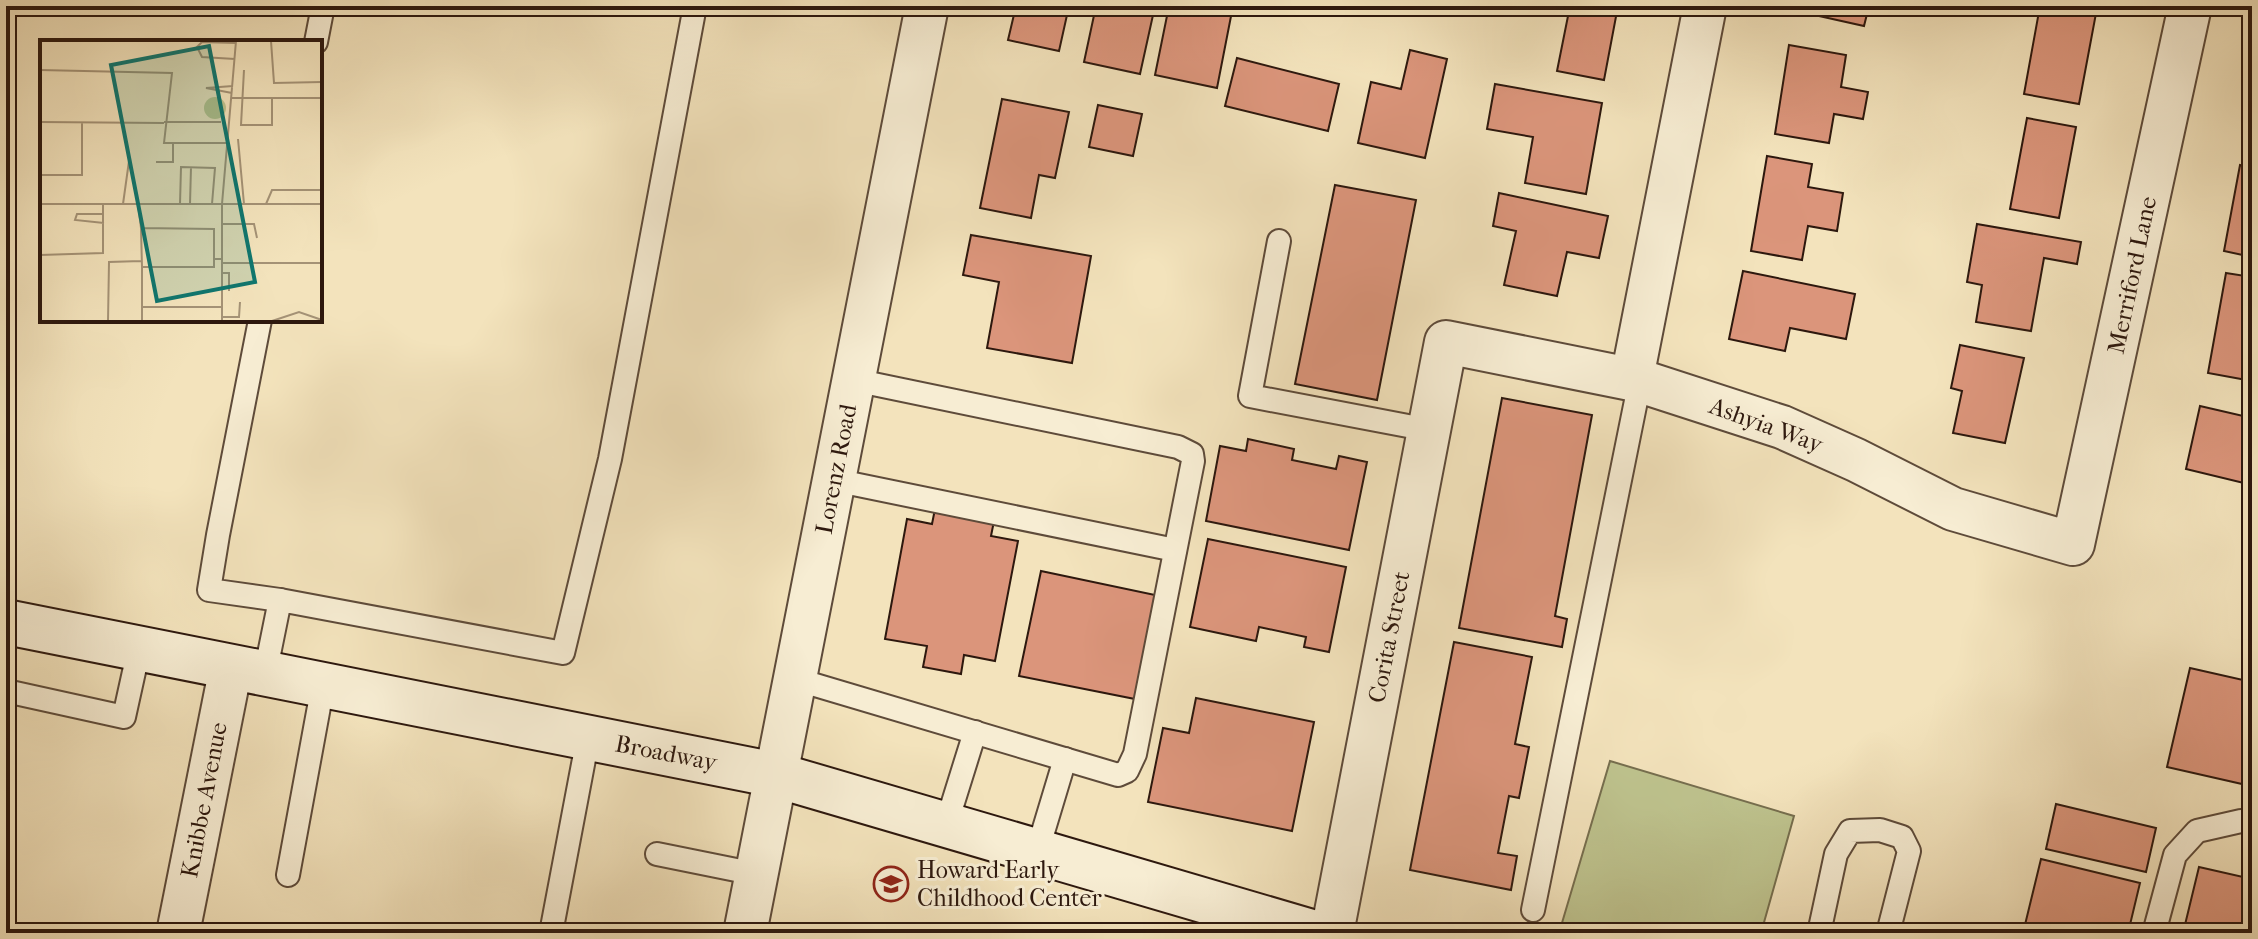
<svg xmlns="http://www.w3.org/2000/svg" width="2258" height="939" font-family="'IM FELL French Canon',serif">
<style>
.green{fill:#bec38e;stroke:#766e4e;stroke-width:2}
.building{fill:#db957b;stroke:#2d180e;stroke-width:2}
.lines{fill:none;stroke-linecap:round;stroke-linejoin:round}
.service-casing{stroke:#5e4b3a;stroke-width:26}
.minor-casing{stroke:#5e4b3a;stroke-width:46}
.secondary-casing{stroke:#2d180e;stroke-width:48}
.service{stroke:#f7edd3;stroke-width:22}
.minor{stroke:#f7edd3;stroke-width:42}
.secondary{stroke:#f7edd3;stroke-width:44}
.labels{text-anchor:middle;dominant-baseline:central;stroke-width:6;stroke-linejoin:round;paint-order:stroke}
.street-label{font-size:24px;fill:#2d180e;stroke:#f7edd3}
.poi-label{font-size:24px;fill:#2d180e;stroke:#f7edd3;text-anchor:start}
.inset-road{fill:none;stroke:#a49276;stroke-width:2}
.view{fill:#0f766e;fill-opacity:0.15;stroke:#0f766e;stroke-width:4}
.inset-edge{fill:none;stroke:#2d180e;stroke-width:4}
</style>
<rect width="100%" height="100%" fill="#f3e3bc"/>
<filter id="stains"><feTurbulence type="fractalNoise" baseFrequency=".0025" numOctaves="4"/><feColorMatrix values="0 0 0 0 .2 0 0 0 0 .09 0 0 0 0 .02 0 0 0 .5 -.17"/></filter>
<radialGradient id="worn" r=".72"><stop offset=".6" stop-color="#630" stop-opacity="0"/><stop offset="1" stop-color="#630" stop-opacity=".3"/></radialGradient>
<path class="green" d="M1610,761L1794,816L1761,933H1559Z"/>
<g class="building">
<path d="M1016,6H1069L1059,51L1008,40Z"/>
<path d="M1096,6H1155L1140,74L1084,62Z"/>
<path d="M1169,6H1233L1217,88L1155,75Z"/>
<path d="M1570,6H1618L1604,80L1557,71Z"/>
<path d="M1793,6H1869L1864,26L1792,10Z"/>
<path d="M2040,6L2097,8L2079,104L2024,94Z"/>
<path d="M1789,45L1846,55L1841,87L1868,92L1863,119L1834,114L1829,143L1775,134Z"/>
<path d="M1410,50L1447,59L1425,158L1358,143L1371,82L1401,89Z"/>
<path d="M1237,58L1339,84L1328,131L1225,106Z"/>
<path d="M1495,84L1602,103L1586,194L1525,183L1533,137L1487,129Z"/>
<path d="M1002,99L1069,112L1055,178L1039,175L1031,218L980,208Z"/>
<path d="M1098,105L1142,114L1133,156L1089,147Z"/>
<path d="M2027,118L2076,127L2059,218L2010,209Z"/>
<path d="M1767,156L1812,164L1808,187L1843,193L1837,231L1808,226L1802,260L1751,251Z"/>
<path d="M2240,165L2252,168V257L2224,251Z"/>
<path d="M1335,185L1416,200L1377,400L1295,384Z"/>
<path d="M1499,193L1608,216L1599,258L1567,252L1557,296L1504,285L1516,231L1493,226Z"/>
<path d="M1977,224L2081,242L2077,264L2044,258L2031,331L1976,322L1982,285L1967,282Z"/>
<path d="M971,235L1091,256L1072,363L987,348L999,282L963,275Z"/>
<path d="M1743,271L1855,294L1846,339L1790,328L1785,351L1729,339Z"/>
<path d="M2226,273L2252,277V381L2208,373Z"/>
<path d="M1960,345L2024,358L2005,443L1953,433L1962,391L1951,388Z"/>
<path d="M1502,398L1592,415L1555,616L1567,619L1562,647L1459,628Z"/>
<path d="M2200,406L2252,418V485L2186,469Z"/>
<path d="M1248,439L1294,449L1292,460L1336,469L1339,456L1367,462L1349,550L1206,521L1220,446L1246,451Z"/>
<path d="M935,509L994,521L991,536L1018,541L995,661L964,655L961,674L923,667L927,646L885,639L907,519L932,524Z"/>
<path d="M1208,539L1346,567L1329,652L1304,647L1306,637L1259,627L1256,641L1190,627Z"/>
<path d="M1041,571L1155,595L1135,699L1019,676Z"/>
<path d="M1454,642L1532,657L1515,744L1529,747L1519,798L1509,796L1498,853L1517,856L1511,890L1410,870Z"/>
<path d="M2190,668L2252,682V739L2242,784L2167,767Z"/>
<path d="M1196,698L1314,722L1292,831L1148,802L1163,728L1189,733Z"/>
<path d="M2056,804L2156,828L2146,872L2046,849Z"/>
<path d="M2041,859L2140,883L2128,933H2023Z"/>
<path d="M2199,867L2252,879V933H2183Z"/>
</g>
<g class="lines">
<g class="service-casing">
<g id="service">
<path d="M316,42L323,6"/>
<path d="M1279,241L1250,396L1429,430"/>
<path d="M260,320L218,535L209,590L280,600"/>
<path d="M834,480L1175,550"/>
<path d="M265,674L280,600L563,653L610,459L695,6"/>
<path d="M795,679L1118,775L1127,771L1135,754L1193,461L1192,454L1178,447L854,380"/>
<path d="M6,691L124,717L139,649"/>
<path d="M946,825L975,732"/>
<path d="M1037,852L1065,759"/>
<path d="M657,854L756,874"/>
<path d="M288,875L323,685"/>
<path d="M1533,910L1640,381"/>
<path d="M551,933L588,738"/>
<path d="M1819,933L1836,854L1850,831L1880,830L1902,837L1909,851L1888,933"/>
<path d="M2154,933L2175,855L2197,831L2241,821L2252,823"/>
</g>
</g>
<g class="minor-casing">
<g id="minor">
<path d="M1632,378L1705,6"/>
<path d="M178,933L231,667"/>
<path d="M745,933L927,6"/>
<path d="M1332,933L1446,342L1640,381L1782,427L1856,460L1953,509L2073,544L2190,6"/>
</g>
</g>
<g class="secondary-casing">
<path id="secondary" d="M6,622L776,775L1315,933"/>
</g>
<use href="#service" class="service"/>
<use href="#minor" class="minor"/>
<use href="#secondary" class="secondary"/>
</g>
<defs>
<g id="school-ring" transform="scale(1.8)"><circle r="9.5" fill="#f7edd3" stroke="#8f2418" stroke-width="1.5"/><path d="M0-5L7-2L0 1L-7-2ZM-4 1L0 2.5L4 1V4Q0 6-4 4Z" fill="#8f2418"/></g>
</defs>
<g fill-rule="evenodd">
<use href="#school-ring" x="891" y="884"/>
</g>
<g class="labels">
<g class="street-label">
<text transform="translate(2132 275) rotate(-78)">Merriford Lane</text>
<text transform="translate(1766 425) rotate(20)">Ashyia Way</text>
<text transform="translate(836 469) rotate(-79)">Lorenz Road</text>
<text transform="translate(1389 637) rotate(-79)">Corita Street</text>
<text transform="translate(666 753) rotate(11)">Broadway</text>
<text transform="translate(204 800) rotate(-79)">Knibbe Avenue</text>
</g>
<g class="poi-label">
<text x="917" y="870">Howard Early<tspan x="917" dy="28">Childhood Center</tspan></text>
</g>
</g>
<g transform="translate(40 40)">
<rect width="282" height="282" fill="#f3e3bc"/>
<path d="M164 68a11 11 0 1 1 22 0a11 11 0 1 1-22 0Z" fill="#bec38e"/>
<path class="inset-road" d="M231,1L234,43L282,42M195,19L162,17L157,7L162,2L196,3M0,30L132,33L124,103H188M204,30L201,85H232V59M192,53L166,48L193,46M192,58H282M0,82L124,83M124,82H181M198,99L204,164M116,122H133V103M0,135H42V83M0,164H282M83,164L89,121M98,164L101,188L174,189V219H182M140,164L141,127L175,128L172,164M150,164L151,127M226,164L232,150H282M62,174H37L35,180L64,183M182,184H214L217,198M101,188L102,227H174V219M0,215L63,213V164M182,223H282M182,233H189V251M102,267H182M182,277H199L200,262M68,281L69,222L101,221M102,281V227M182,281V164L196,1M232,281L259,272L282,280"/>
<path class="view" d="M169,6L215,242L117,261L71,25Z"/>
<rect width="282" height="282" class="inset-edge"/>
</g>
<rect width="2258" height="939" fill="none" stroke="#f3e3bc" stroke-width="32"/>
<rect x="8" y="8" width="2242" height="923" fill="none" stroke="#2d180e" stroke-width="4"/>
<rect x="16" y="16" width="2226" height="907" fill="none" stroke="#2d180e" stroke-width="2"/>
<rect width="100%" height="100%" filter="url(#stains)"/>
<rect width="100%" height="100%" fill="url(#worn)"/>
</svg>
